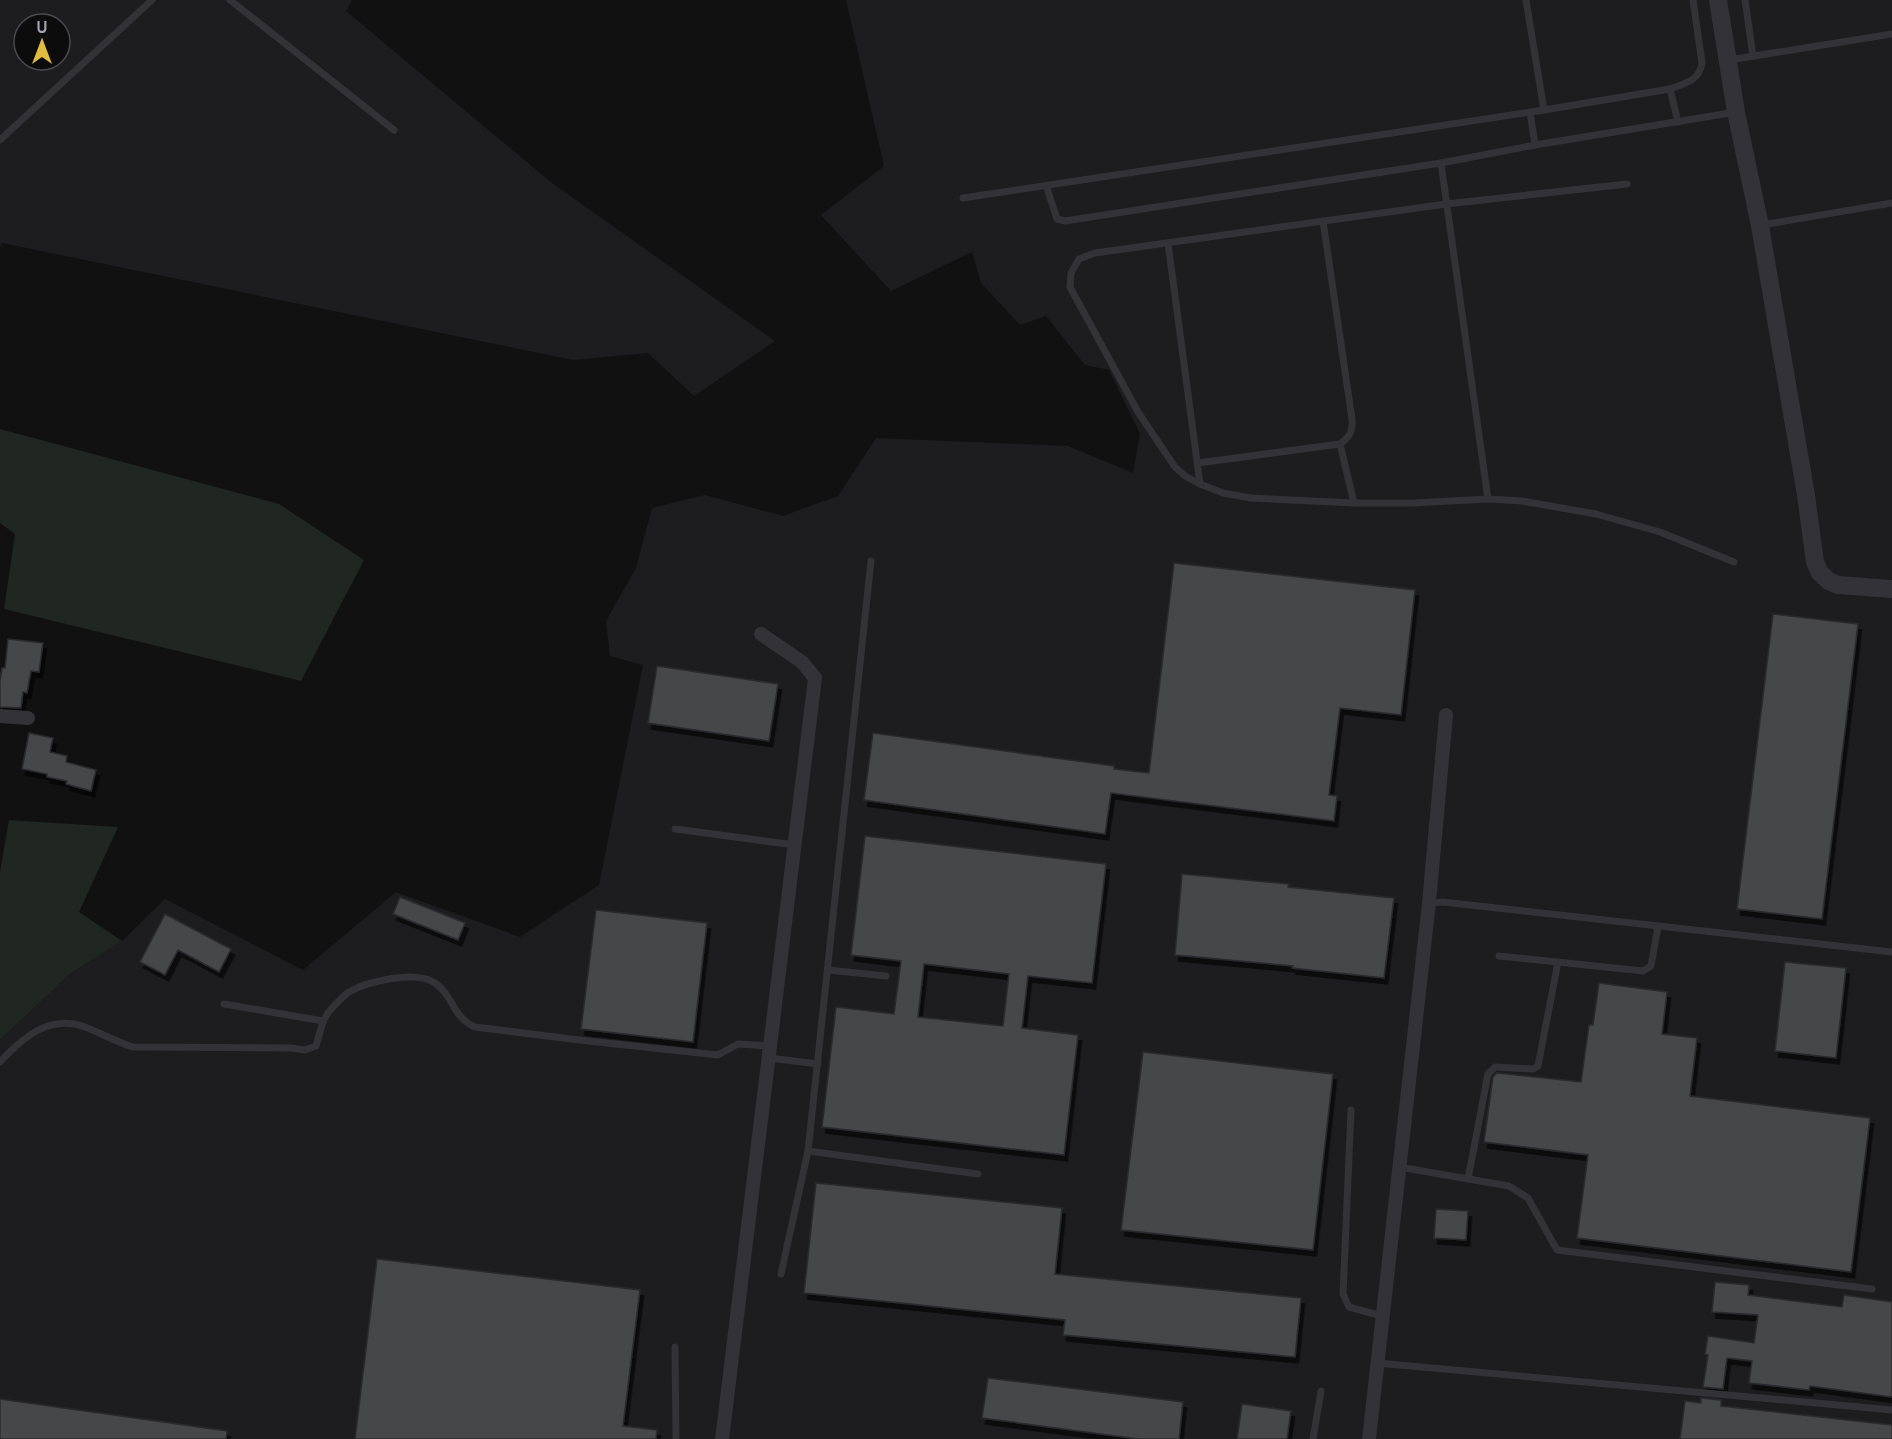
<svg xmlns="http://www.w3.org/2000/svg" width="1892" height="1439" font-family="Overpass,sans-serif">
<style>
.built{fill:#1d1d1f;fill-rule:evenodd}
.green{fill:#202621}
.building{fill:#45464a;stroke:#2b2b2e;stroke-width:1.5;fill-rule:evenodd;filter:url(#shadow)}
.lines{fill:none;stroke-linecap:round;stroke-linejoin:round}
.service{stroke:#323237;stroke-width:7}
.minor{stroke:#323237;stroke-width:14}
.tertiary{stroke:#323237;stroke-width:18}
</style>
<defs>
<filter id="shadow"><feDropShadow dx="3.5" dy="6" stdDeviation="0" flood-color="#0009"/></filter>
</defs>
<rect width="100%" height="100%" fill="#111112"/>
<g class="built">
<path d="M0,0H352L346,11L552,183L775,341L694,396L648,353L573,360L2,243L0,247ZM24,24H60V60H24Z"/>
<path d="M846,0H1892V1439H0V1040L71,973L122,941L165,899L303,970L396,892L520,937L599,885L643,665L610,656L606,621L636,568L652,508L705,495L783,516L838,496L876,438L1068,446L1133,473L1140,434L1109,370L1085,365L1046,316L1020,325L981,283L972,252L891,291L821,215L884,166Z"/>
</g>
<g class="green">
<path d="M0,429L279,504L364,560L301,681L4,609L15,534L0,523Z"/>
<path d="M9,820L118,827L79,912L122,941L71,973L0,1040V872Z"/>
</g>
<g class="building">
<path d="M1174,563L1415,590L1401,715L1340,708L1329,795L1337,796L1334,821L1111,793L1105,834L864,800L873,733L1114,766V769L1149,773Z"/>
<path d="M1773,614L1858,624L1822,919L1737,909Z"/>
<path d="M8,639L43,643L39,672L31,671L27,693L23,692L21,708L0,707V681L2,668H5Z"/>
<path d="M657,666L778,684L769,741L648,723Z"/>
<path d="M29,733L53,738L50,752L67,756L66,762L96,770L91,791L66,784L67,781L47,777V774L22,769Z"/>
<path d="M865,836L1106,864L1092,983L1028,976L1022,1028L1078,1035L1064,1155L822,1127L836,1007L894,1014L901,961L851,955ZM924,964L1009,974L1003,1026L918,1017Z"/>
<path d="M1182,874L1289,884L1288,887L1394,898L1384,978L1292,968L1293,966L1175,955Z"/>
<path d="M400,897L465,923L458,940L393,914Z"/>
<path d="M596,910L707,923L693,1042L581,1029Z"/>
<path d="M165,914L231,949L219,972L178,950L165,975L140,962Z"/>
<path d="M1785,962L1846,968L1836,1058L1775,1051Z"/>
<path d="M1599,983L1667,992L1662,1034L1697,1038L1690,1096L1870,1118L1851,1272L1577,1238L1588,1155L1484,1142L1492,1084L1493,1077L1497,1073L1581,1082L1589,1025H1593Z"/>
<path d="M1143,1052L1333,1074L1313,1250L1121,1230Z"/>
<path d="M816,1183L1062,1208L1055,1274L1301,1298L1295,1357L1063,1335L1065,1320L804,1293Z"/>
<path d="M1436,1209L1468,1211L1466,1240L1434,1238Z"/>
<path d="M377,1259L640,1290L623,1426L657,1430L656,1439H355Z"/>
<path d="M1715,1282L1749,1285L1748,1295L1842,1307L1844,1295L1892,1302V1397L1810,1386L1809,1390L1749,1383L1752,1361L1727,1358L1723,1389L1703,1387L1708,1355L1705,1354L1708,1336L1754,1343L1758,1315L1712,1312Z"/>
<path d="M988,1378L1183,1402L1179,1439H1138L982,1418Z"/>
<path d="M1701,1398L1721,1400V1406L1892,1425V1439H1680L1685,1401L1701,1403Z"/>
<path d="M0,1399L227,1431L226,1439H0Z"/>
<path d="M1242,1404L1291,1411L1287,1439H1237Z"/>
</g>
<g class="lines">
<g class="service">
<path d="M230,0L394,130"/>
<path d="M1526,0L1544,110"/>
<path d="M1745,0L1753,56"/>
<path d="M1729,60L1892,34"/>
<path d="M1530,112L1535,145"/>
<path d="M1678,122L1670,89C1686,83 1699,81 1702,63L1693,0"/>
<path d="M0,140L152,0"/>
<path d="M1441,163L1488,499"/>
<path d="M1627,184L1446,204L1095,253L1079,259L1071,273L1070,287L1138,412L1175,467L1185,476L1200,484L1223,493L1251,498L1354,503H1413L1488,499L1522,501L1596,514L1660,532L1734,562"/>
<path d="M1046,185L1057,219L1065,221L1441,163L1535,145L1736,112"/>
<path d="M963,198L1544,110L1670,89"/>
<path d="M1762,225L1892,203"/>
<path d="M1168,243L1200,484"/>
<path d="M1340,444L1354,503"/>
<path d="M1198,463L1340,444C1350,436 1353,432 1352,419L1323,221"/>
<path d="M675,829L795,845"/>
<path d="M1429,903L1443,902L1892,952"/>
<path d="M1499,956L1643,971L1651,966L1658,927"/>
<path d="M828,970L886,976"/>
<path d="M224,1004L323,1021"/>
<path d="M769,1058L818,1064"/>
<path d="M0,1062C23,1037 50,1014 85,1027C101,1033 116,1042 133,1047L291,1048L305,1050L316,1046C320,1033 322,1018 332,1008C337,1003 343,996 349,992C368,981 416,970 435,983C454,996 452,1017 475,1027L579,1040L718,1055L738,1044L770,1046"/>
<path d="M1351,1110L1343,1294L1349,1307L1382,1316"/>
<path d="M808,1151L978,1174"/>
<path d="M1399,1167L1509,1186L1528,1198L1557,1250L1872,1289"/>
<path d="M1468,1179L1488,1074L1495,1067L1533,1069L1538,1066L1558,962"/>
<path d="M781,1274L808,1151L871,561"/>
<path d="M675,1347L676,1439"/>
<path d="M1377,1363L1892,1410"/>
<path d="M1313,1439L1321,1391"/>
</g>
<g class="minor">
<path d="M0,716L28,718"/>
<path d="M722,1439L815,678L802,662L761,634"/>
<path d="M1369,1439L1429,903L1446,715"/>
</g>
<path class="tertiary" d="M1718,0L1736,112L1760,226L1806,495L1815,562L1820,573L1829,581L1838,585L1892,589"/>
</g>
<g transform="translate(42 42)"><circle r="28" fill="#0c0c0d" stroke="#484a4f" stroke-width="1.5"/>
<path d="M0-4.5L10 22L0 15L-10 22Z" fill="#e1bc3a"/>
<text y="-9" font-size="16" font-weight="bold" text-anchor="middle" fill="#a3a6b2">U</text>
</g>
</svg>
